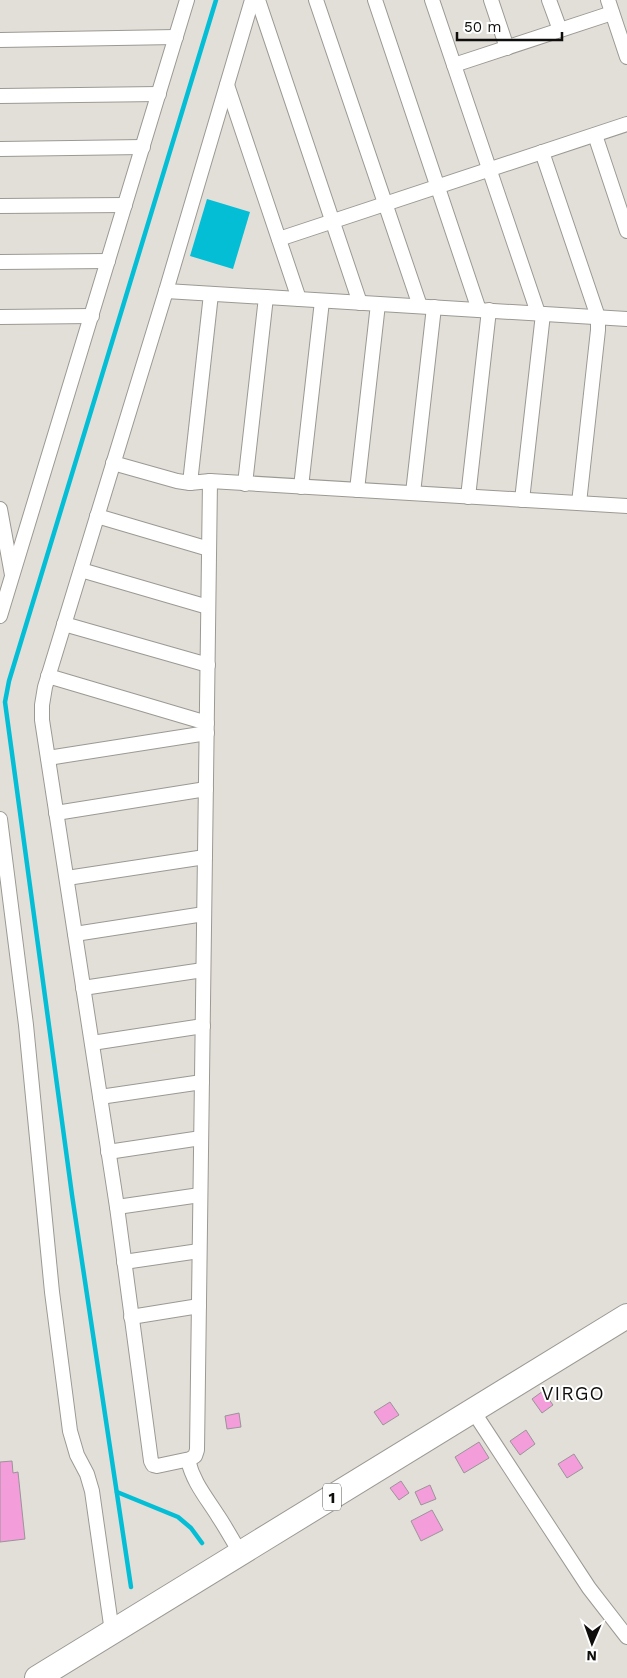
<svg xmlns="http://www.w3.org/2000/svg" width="627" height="1678" font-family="'Work Sans',sans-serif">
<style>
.water{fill:#04bed6}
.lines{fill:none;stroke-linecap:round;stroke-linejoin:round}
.stream{stroke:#04bed6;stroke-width:4.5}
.building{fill:#f39dda;stroke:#9a9498}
.street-casing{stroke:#9c9993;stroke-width:16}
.highway-casing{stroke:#9c9993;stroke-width:26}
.street{stroke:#fff;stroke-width:14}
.highway{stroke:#fff;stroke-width:24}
.labels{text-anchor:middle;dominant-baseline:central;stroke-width:4;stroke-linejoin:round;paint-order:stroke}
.shield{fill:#fff;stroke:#585655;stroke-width:1}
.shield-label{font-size:16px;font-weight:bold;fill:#100e0c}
.neighbourhood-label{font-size:19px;letter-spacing:1px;fill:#100e0c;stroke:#fff}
</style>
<rect width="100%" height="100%" fill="#e2dfd9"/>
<path class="water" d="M207,199L250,212L233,269L190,256Z"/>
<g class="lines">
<g class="stream">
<path d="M117,1492L178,1517L191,1528L202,1543"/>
<path d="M131,1587L72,1195L5,702L9,681L216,0"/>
</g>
</g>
<g class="building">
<path d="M543,1391L553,1405L542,1413L532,1399Z"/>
<path d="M390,1402L399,1415L383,1425L374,1412Z"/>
<path d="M239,1413L241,1427L227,1429L225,1416Z"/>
<path d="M526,1430L535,1444L520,1455L510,1441Z"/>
<path d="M479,1442L489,1458L464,1473L455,1457Z"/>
<path d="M574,1454L583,1468L567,1478L558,1464Z"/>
<path d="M12,1461L13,1473L18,1472L25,1539L0,1542V1462Z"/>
<path d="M401,1481L409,1493L399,1500L390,1488Z"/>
<path d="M430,1485L436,1499L421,1505L415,1492Z"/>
<path d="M432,1510L443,1530L421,1541L411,1521Z"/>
</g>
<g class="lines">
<g class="street-casing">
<g id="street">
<path d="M258,0L360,303"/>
<path d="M316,0L420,306"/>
<path d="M375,0L479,310"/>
<path d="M432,0L538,313"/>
<path d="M491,0L507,48"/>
<path d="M549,0L560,30"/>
<path d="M608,0L627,57"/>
<path d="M0,40L176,37"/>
<path d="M454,65L612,13"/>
<path d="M227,85L299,299"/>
<path d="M0,96L159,94"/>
<path d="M595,135L627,231"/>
<path d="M0,149L143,147"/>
<path d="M542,152L598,317V330L579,503"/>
<path d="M0,206L125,205"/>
<path d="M279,239L627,124"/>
<path d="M0,262L108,261"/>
<path d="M166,291L627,319"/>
<path d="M0,317L92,316"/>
<path d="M113,463L177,481L190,483L210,481L627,506"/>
<path d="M210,481L197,1450L195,1456L190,1459L157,1466L153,1465L151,1461L117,1207L42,720V705L45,687L166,291L252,0"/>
<path d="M190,483L211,294"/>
<path d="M245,484L266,297"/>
<path d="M301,487L322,301"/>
<path d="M357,490L378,304"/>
<path d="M413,493L434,307"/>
<path d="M468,497L489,310"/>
<path d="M522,500L543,314"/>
<path d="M0,509L12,575"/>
<path d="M97,516L209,549"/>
<path d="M81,570L208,607"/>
<path d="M0,616L187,0"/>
<path d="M64,624L208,665"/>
<path d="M48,676L207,723"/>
<path d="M48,758L207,733"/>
<path d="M56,813L206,789"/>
<path d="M0,819L26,1025L52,1292L70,1431L77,1455L87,1474L92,1491L112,1632"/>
<path d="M67,878L205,857"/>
<path d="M75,934L204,914"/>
<path d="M83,988L203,970"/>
<path d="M92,1043L203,1026"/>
<path d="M100,1097L202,1082"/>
<path d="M108,1152L201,1138"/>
<path d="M117,1207L200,1195"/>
<path d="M124,1262L199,1251"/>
<path d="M131,1317L199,1306"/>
<path d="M473,1411L589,1588L627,1637"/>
<path d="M188,1460C193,1482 206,1497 218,1516C226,1528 233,1541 241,1554"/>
</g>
</g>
<g class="highway-casing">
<path id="highway" d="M37,1678L627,1316"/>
</g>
<use href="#street" class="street"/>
<use href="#highway" class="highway"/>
</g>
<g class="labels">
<rect class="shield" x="323" y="1483.5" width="18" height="27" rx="4"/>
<g class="shield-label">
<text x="332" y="1497">1</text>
</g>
<g class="neighbourhood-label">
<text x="573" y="1393">VIRGO</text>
</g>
</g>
<g transform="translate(592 1643) rotate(182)" stroke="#ffffff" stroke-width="4" paint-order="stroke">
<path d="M0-4L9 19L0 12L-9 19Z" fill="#100e0c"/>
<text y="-8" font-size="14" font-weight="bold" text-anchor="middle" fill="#100e0c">N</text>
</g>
<path d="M457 32v8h105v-8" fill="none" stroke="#100e0c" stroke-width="2.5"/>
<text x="464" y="32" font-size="15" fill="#100e0c" stroke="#ffffff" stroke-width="4" paint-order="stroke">50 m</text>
</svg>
